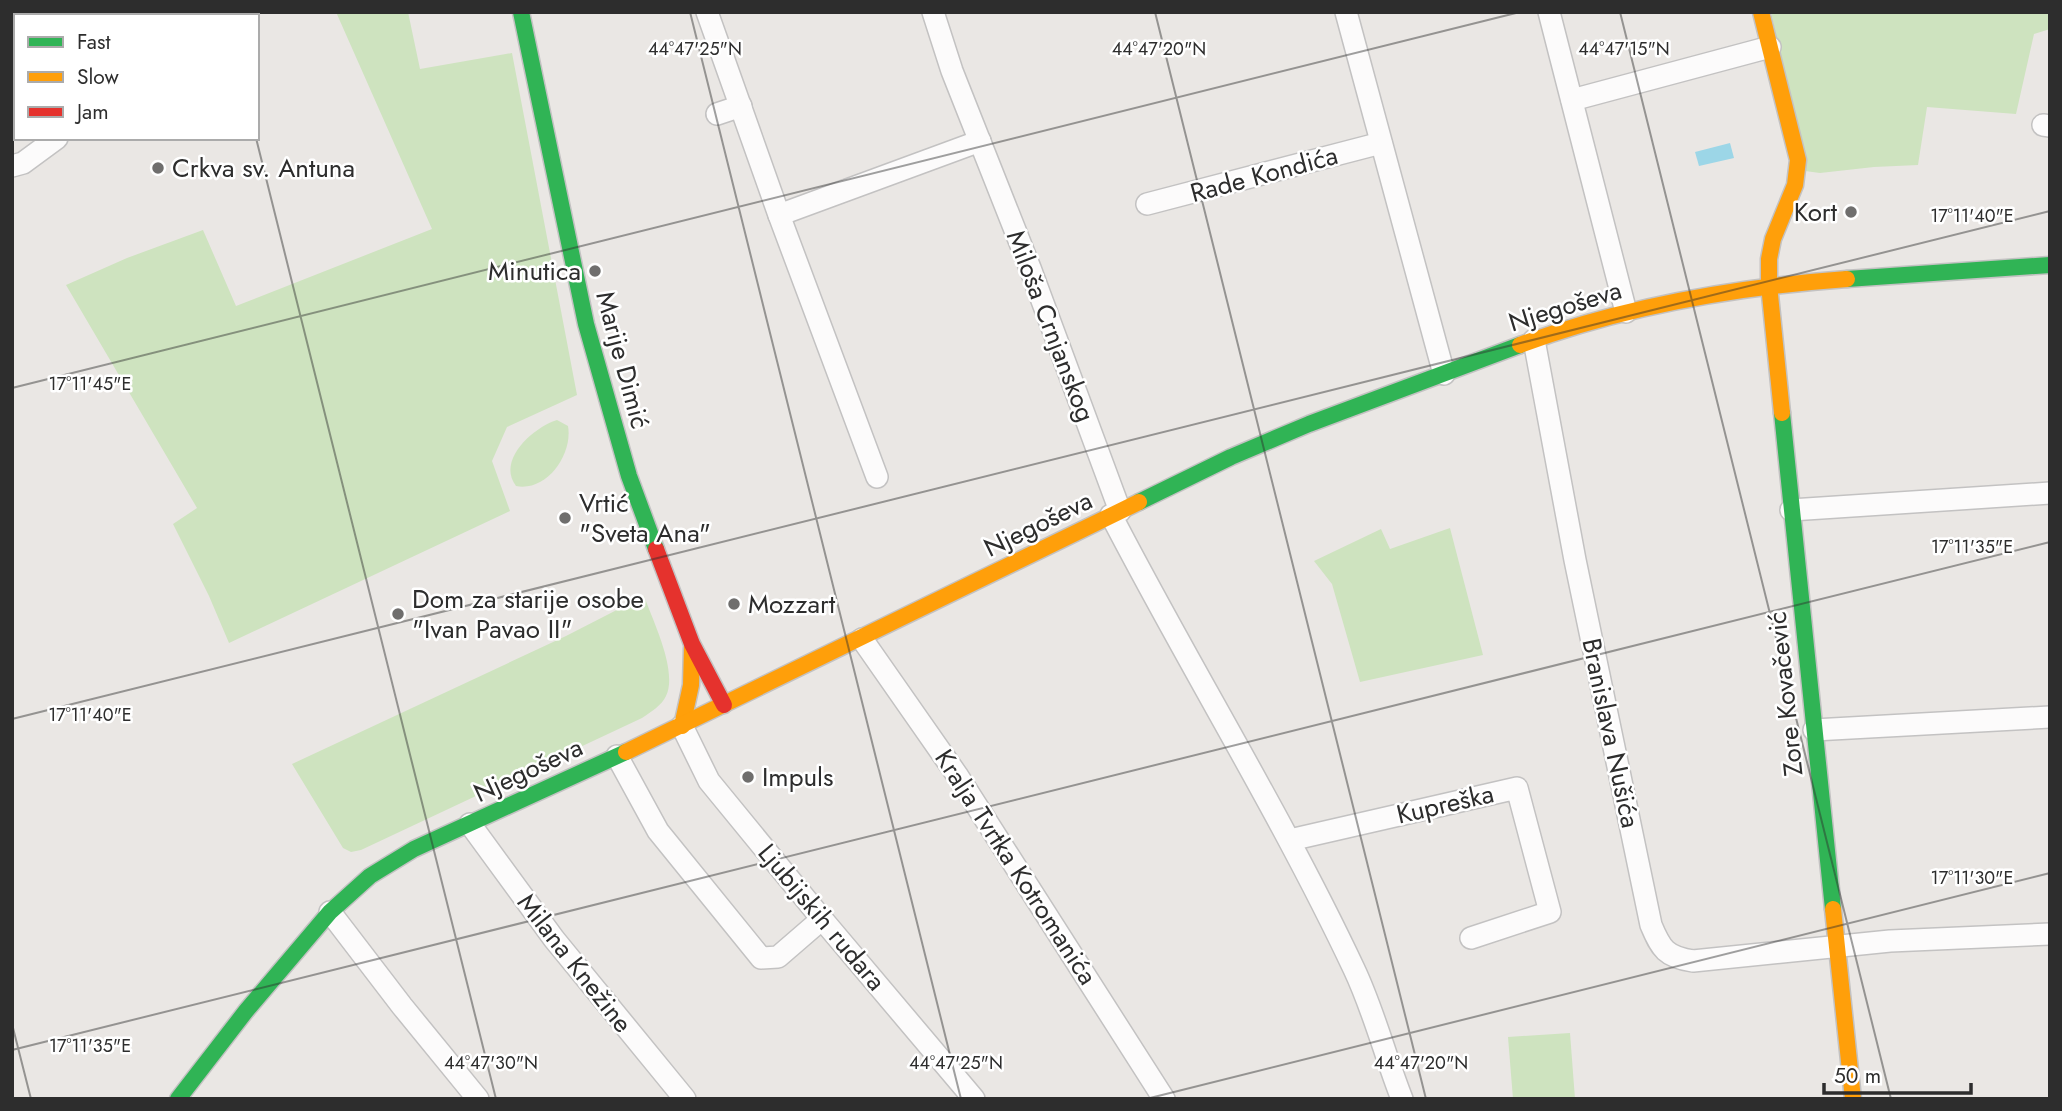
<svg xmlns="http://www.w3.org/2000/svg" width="2062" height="1111" font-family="Jost,sans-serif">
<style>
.green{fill:#cee3bf}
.water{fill:#9cd6e7}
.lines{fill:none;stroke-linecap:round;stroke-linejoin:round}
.street-casing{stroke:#c3c2c2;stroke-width:24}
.fast-casing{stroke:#c3c2c2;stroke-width:19}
.slow-casing{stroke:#c3c2c2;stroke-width:19}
.jam-casing{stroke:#c3c2c2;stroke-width:19}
.street{stroke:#fcfbfb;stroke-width:21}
.fast{stroke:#30b455;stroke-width:16}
.slow{stroke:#ff9f0a;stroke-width:16}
.jam{stroke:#e5322d;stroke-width:16}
.ticks{fill:none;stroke:#2d2d2d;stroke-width:2;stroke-opacity:0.45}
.poi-dot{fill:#6f6e6d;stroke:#fff;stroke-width:2.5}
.labels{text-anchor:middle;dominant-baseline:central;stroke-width:5;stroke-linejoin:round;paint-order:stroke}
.poi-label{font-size:26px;fill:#2d2d2d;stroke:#fff;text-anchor:start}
.street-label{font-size:26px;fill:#2d2d2d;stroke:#fff}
.ticks-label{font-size:18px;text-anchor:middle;fill:#2d2d2d;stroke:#fff;stroke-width:5;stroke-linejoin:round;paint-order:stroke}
</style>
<rect width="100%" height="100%" fill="#eae7e4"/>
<g class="green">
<path d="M336,12H408L420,69L512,53L577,395L507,427L492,461L510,511L229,643L209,596L173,524L197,508L66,285L127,258L203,230L236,306L432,229Z"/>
<path d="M1771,12H2050V29L2034,34L2016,114L1927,107L1918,165L1874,167L1820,173L1805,171Z"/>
<path d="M557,420L568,426C573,454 547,492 516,486C496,460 534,427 557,420Z"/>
<path d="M1450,528L1483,655L1360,682L1332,584L1314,561L1381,529L1390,549Z"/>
<path d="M644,596C653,621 678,671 666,696C662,705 651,712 642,718L361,850L351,852L343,848L292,764L566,636Z"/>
<path d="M1570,1033L1575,1099H1513L1508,1037Z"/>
</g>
<path class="water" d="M1730,143L1734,158L1699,166L1695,152Z"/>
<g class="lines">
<g class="street-casing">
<g id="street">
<path d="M707,12L779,215L877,477"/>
<path d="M933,12L952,71L1030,268L1120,511"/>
<path d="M1346,12L1444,374"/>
<path d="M1549,12L1626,312"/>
<path d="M238,16L246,12"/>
<path d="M1572,100L1770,47"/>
<path d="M717,114L741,106"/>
<path d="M2043,125L2050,126"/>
<path d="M12,166L23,163L57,138"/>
<path d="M1147,204L1381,143"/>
<path d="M779,215L980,141"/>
<path d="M1534,340L1575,560L1651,925C1661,949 1666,957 1693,961L1890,941L2050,934"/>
<path d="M1791,510L2050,493"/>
<path d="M1111,515C1190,668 1281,814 1354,969C1374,1011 1385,1056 1402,1099"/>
<path d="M862,639L957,775L1164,1099"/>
<path d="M682,726L709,781L822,919L974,1099"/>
<path d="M1814,730L2050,717"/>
<path d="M617,756L658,831L761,958L778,957L822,919"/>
<path d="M470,824L554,939L685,1099"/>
<path d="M1290,840L1517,788L1550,912L1471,938"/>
<path d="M330,912L402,1006L478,1099"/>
</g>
</g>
<g class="fast-casing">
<g id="fast">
<path d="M521,12L586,324L629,476L656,549"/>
<path d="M1847,279L2050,265"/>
<path d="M1782,413L1833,909"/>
<path d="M1139,502L1231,457L1309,424L1520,345"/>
<path d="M178,1099L246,1011L330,912L370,876L414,849L626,752"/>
</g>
</g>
<g class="slow-casing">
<g id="slow">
<path d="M1761,12L1798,160L1795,185L1773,239L1769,259V285L1782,413"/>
<path d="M1520,345C1625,306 1736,287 1847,279"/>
<path d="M682,726L691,685L692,648"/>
<path d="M626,752L1139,502"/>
<path d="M1833,909L1853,1099"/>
</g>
</g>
<g class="jam-casing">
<path id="jam" d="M656,549L692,644L724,705"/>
</g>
<use href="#street" class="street"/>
<use href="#fast" class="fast"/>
<use href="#slow" class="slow"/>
<use href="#jam" class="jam"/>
</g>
<path class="ticks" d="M225,12L226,16M690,12L961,1099M1155,12L1426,1099M1620,12L1891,1099M178,16L192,12M12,57L16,56M256,138L496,1099M12,388L1520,12M12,719L2050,211M12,1024L31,1099M12,1050L2050,542M1146,1099L2050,873"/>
<g class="poi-dot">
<circle cx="158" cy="168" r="7"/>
<circle cx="1851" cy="212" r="7"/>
<circle cx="595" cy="271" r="7"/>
<circle cx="565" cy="518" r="7"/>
<circle cx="734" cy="604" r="7"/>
<circle cx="398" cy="614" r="7"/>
<circle cx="748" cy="777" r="7"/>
</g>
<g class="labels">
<g class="poi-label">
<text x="172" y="168">Crkva sv. Antuna</text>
<text x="1837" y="212" text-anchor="end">Kort</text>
<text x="581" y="271" text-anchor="end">Minutica</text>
<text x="579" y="503">Vrtić<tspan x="579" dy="30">"Sveta Ana"</tspan></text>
<text x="412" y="599">Dom za starije osobe<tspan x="412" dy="30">"Ivan Pavao II"</tspan></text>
<text x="748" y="604">Mozzart</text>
<text x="762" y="777">Impuls</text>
</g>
<g class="street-label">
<text transform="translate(1264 174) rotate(-15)">Rade Kondića</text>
<text transform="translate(1565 306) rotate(-17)">Njegoševa</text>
<text transform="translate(1051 326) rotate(69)">Miloša Crnjanskog</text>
<text transform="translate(623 360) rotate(75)">Marije Dimić</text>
<text transform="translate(1038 524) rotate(-26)">Njegoševa</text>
<text transform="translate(1785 694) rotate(-96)">Zore Kovačević</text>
<text transform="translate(1611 733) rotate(78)">Branislava Nušića</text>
<text transform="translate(528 770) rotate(-25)">Njegoševa</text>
<text transform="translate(1445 804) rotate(-13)">Kupreška</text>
<text transform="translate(1016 867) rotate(57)">Kralja Tvrtka Kotromanića</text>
<text transform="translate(822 917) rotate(50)">Ljubijskih rudara</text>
<text transform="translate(575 963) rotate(52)">Milana Knežine</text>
</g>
</g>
<g class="ticks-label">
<text x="695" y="55">44°47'25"N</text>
<text x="1159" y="55">44°47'20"N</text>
<text x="1624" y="55">44°47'15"N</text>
<text x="1972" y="222">17°11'40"E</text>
<text x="90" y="390">17°11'45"E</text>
<text x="1972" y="553">17°11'35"E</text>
<text x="90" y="721">17°11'40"E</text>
<text x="1972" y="884">17°11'30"E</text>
<text x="90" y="1052">17°11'35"E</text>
<text x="491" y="1069">44°47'30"N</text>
<text x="956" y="1069">44°47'25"N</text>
<text x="1421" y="1069">44°47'20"N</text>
</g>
<rect width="2062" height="1111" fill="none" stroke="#2d2d2d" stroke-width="28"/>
<rect x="14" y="14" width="245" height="126" fill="#ffffff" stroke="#ababab" stroke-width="2"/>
<rect x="28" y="37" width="35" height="10" fill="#30b455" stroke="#ababab" stroke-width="2"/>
<text x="77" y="49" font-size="21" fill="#2d2d2d">Fast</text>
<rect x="28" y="72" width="35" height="10" fill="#ff9f0a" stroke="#ababab" stroke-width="2"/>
<text x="77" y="84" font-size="21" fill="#2d2d2d">Slow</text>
<rect x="28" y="107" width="35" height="10" fill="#e5322d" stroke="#ababab" stroke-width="2"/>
<text x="77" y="119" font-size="21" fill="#2d2d2d">Jam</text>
<path d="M1824 1083v10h147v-10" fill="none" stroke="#2d2d2d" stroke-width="3.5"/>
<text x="1834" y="1083" font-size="21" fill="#2d2d2d" stroke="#ffffff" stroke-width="5" paint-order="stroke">50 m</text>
</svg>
